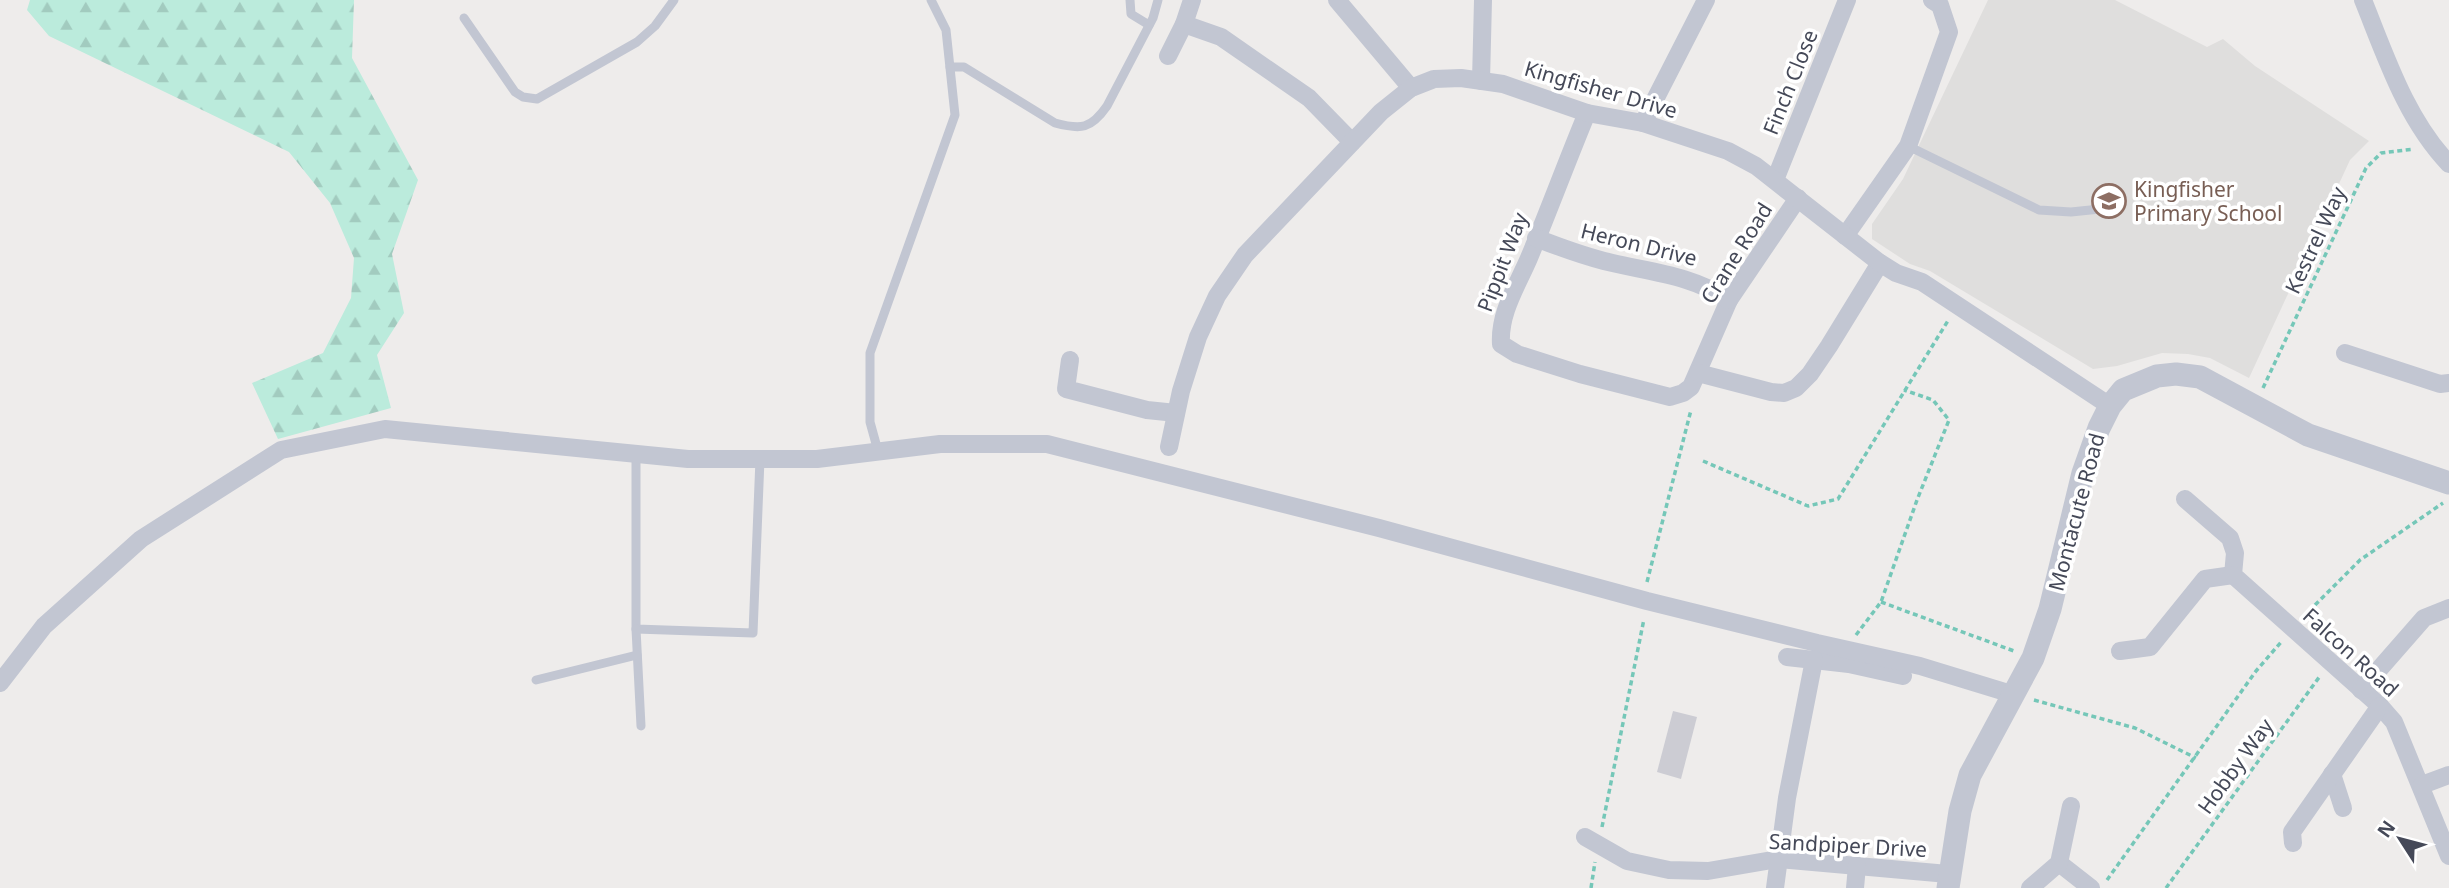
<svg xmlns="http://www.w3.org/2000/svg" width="2449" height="888" font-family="'Noto Sans',sans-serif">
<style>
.education{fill:#dfdedd}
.forest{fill:url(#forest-firs)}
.building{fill:#ccccd3}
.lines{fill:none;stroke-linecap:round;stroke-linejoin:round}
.path{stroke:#75c7b8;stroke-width:3.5;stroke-dasharray:5 3.5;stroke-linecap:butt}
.service{stroke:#c2c6d2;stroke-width:9}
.minor{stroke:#c2c6d2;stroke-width:18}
.tertiary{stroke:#c2c6d2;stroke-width:23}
.labels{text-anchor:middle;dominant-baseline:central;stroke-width:7;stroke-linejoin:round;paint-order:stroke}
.street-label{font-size:21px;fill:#454958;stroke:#fff}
.education-label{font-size:21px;fill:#785e54;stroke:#fff;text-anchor:start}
</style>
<defs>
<pattern id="forest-firs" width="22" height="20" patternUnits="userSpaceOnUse" patternTransform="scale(1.75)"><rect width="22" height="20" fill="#bbebdc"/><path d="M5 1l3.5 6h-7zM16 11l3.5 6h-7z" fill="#a2cbbf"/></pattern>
</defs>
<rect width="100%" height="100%" fill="#eeeceb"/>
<path class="education" d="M1988,0H2115L2207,47L2223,39L2255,66L2369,141L2350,160L2249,378L2210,358L2188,354L2162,353L2117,366L2093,369L1930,271L1910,264L1872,239V224L1903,179Z"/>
<path class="forest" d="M30,0H354L352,58L418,180L392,254L404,313L377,355L391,408L278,439L252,383L323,353L351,298L354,258L330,203L289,152L49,36L27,10Z"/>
<path class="building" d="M1673,711L1697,717L1681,779L1657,772Z"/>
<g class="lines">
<g class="path">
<path d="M2263,388L2366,168L2381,153L2414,149"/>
<path d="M1703,461L1808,506L1838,499L1949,319"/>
<path d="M1647,582L1691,410"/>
<path d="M1881,602L2014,651"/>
<path d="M2303,617L2360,560L2443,503"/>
<path d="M1856,635L1881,602L1917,500L1949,420L1933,400L1904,390"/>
<path d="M2034,700L2135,728L2196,758"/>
<path d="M1602,827L1644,619"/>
<path d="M2107,880L2256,671L2282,641"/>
<path d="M1591,888L1595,862"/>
<path d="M2166,888L2320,676"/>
</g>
<g class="service">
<path d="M1130,0L1131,14L1149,25"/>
<path d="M464,18L515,92L523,97L537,99L637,42L655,26L674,0"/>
<path d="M950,67H964L1055,123C1081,130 1091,129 1107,106L1153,18L1158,0"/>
<path d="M1908,146L2039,210L2071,212L2119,207"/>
<path d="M878,451L870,422V353L955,115L946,30L931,0"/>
<path d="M636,454V629L753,633L760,459"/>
<path d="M636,629L641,726"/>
<path d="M536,680L637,655"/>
</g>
<g class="minor">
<path d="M1337,0L1411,88"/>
<path d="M2363,0C2386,57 2406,119 2449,164"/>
<path d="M1184,24L1221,37L1309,98L1352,142"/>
<path d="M1168,56L1184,24L1192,0"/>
<path d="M1481,81L1483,0"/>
<path d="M1587,113C1567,161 1549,210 1529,258C1517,286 1499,313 1501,344L1517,354L1580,374L1670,397L1683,393L1691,387L1729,300L1798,198"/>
<path d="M1643,123L1706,0"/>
<path d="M1775,180L1847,0"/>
<path d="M1845,236L1908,146L1949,32L1940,5L1932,0"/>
<path d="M1536,238C1559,247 1581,255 1604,261C1648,272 1690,274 1729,300"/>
<path d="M2345,353L2440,384L2449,383"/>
<path d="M1070,360L1066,389L1147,410L1176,413"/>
<path d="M1698,373L1771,392L1784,393L1796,388L1810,374L1829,346L1880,263"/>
<path d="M1169,447L1181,391L1198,337L1217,296L1245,255L1381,112L1411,88L1434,79L1461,78L1503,84L1587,113L1643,123L1728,151L1756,166L1880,263L1896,273L1922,282L2110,406"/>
<path d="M2185,499L2230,538L2235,553L2233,575L2380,706L2394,722L2449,856"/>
<path d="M2120,651L2150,647L2205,579L2233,575"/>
<path d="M1814,660L1849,664L1903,676"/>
<path d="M0,683L44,626L141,539L281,450L385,429L688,459H817L940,444H1047L1379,528L1647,601L1817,643L1920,666L2015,695"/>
<path d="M2361,690L2424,618L2449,608"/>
<path d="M2332,774L2343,808"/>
<path d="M2422,785L2449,775"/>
<path d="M1585,837L1627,861L1669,870L1708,871L1778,859L1948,874"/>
<path d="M2293,843L2292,832L2380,706"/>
<path d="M2059,863L2091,888"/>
<path d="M1775,888L1787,798L1814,660L1787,657"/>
<path d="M1855,888L1857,866"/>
<path d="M2030,888L2059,863L2071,806"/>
</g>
<path class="tertiary" d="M1948,888L1960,811L1970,775L2033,658L2050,609L2083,473L2099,428L2110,406L2123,390L2157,376L2176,374L2200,377L2308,435L2449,483"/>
</g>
<defs>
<g id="school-ring" transform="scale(1.75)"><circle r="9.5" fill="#fff" stroke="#8d6e63" stroke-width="1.5"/><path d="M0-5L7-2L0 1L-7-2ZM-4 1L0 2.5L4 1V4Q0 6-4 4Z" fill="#8d6e63"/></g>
</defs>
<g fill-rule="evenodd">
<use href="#school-ring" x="2109" y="201"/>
</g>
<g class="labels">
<g class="street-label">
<text transform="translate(1790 82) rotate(-68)">Finch Close</text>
<text transform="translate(1601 89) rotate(16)">Kingfisher Drive</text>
<text transform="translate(2315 240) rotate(-65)">Kestrel Way</text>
<text transform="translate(1639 244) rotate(14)">Heron Drive</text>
<text transform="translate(1736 253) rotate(-58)">Crane Road</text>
<text transform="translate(1502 262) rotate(-69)">Pippit Way</text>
<text transform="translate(2076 512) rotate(-75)">Montacute Road</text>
<text transform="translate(2351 652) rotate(42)">Falcon Road</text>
<text transform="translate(2235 766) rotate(-54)">Hobby Way</text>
<text transform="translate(1848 845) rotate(3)">Sandpiper Drive</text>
</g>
<g class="education-label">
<text x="2134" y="189">Kingfisher<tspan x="2134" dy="24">Primary School</tspan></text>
</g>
</g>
<g transform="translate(2400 839) rotate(306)" stroke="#ffffff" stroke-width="5" paint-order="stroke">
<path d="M0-5L12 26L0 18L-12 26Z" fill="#454958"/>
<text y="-10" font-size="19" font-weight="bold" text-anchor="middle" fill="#454958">N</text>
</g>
</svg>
